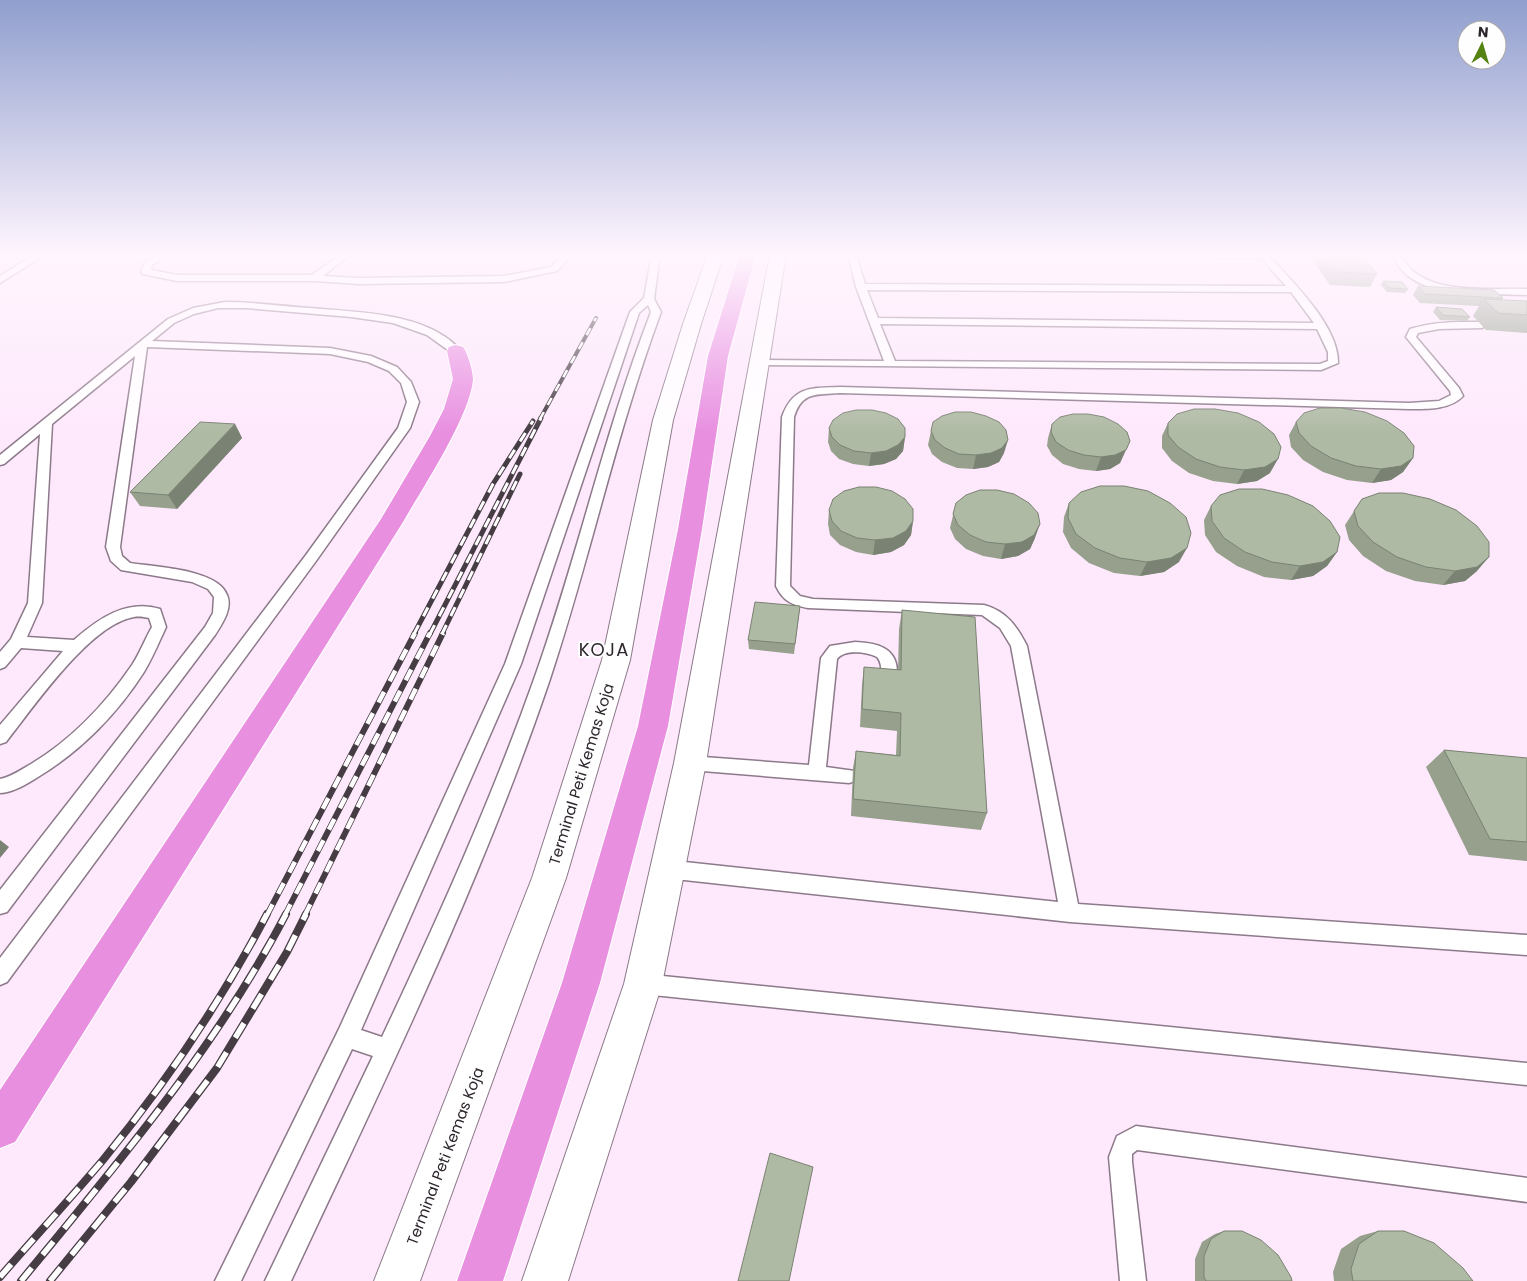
<svg xmlns="http://www.w3.org/2000/svg" width="1527" height="1281" font-family="Poppins,sans-serif">
<style>
.lines{fill:none;stroke-linecap:round;stroke-linejoin:round}
.lane-casing{stroke:#8c7989;stroke-width:3}
.street-casing{stroke:#8c7989;stroke-width:2}
.highway-casing{stroke:#fff;stroke-width:2}
.lane{fill:#fff;fill-rule:evenodd}
.street{fill:#fff;fill-rule:evenodd}
.highway{fill:#e88fe0;fill-rule:evenodd}
.rail-far3-casing{stroke:#463c44;stroke-width:4}
.rail-far2-casing{stroke:#463c44;stroke-width:5}
.rail-far1-casing{stroke:#463c44;stroke-width:6}
.rail-casing{stroke:#463c44;stroke-width:8}
.rail-far3{stroke:#fefefe;stroke-width:2.5;stroke-dasharray:8;stroke-linecap:butt}
.rail-far2{stroke:#fefefe;stroke-width:3;stroke-dasharray:10;stroke-linecap:butt}
.rail-far1{stroke:#fefefe;stroke-width:4.5;stroke-dasharray:12;stroke-linecap:butt}
.rail{stroke:#fefefe;stroke-width:5.5;stroke-dasharray:17;stroke-linecap:butt}
.wall{fill:#96a08d}
.shaded-wall{fill:#7a8273}
.building{fill:#afbaa4;stroke:#7a8273}
.labels{text-anchor:middle;dominant-baseline:central;stroke-width:4;stroke-linejoin:round;paint-order:stroke}
.street-label{font-size:15px;fill:#2e262d;stroke:#fefefe}
.quarter-label{font-size:18px;letter-spacing:1px;fill:#2e262d;stroke:#fefefe}
</style>
<rect width="100%" height="100%" fill="#fee9fc"/>
<g class="lines">
<g class="lane-casing">
<g id="lane">
<path d="M36,254H46L0,283V276Z"/>
<path d="M159,254H168L152,265L151,270L177,275H312L342,254H351L323,276L359,278L504,276L551,267L564,254H572L557,271L504,282L359,284L314,281H177L143,274L141,272L145,262Z"/>
<path d="M652,254H660L654,299L661,312C616,433 590,559 549,682C479,888 383,1084 291,1281H265L373,1056L352,1049L241,1281H215L339,1029L505,664L630,312L644,298ZM648,305L651,312C604,433 577,560 533,682C490,803 437,920 382,1037L361,1030L521,664L639,313Z"/>
<path d="M848,254H856L865,284L1286,286L1261,258L1180,257L1176,254H1267C1291,280 1339,326 1338,363L1321,370L755,365L754,363L755,361L759,360L884,361L856,287ZM867,290L1291,292L1314,323L878,318ZM880,324L1317,329L1328,352V361L1320,364L895,361Z"/>
<path d="M1391,254H1399C1403,260 1408,267 1414,272C1441,294 1494,288 1527,289V295C1492,293 1435,299 1407,275C1400,270 1396,261 1391,254Z"/>
<path d="M225,302C253,302 281,306 309,308C355,312 429,312 461,351L456,354L452,353L427,335L393,323L351,317L246,308H218L194,314L174,323L152,341L330,348L371,356L397,367L411,382L419,402L410,428L316,561L7,982L0,985V958L306,555L398,428L407,402L401,383L389,371L368,362L330,354L147,347L120,547L122,556L130,563C154,567 218,569 227,595C233,608 222,624 215,635L7,912L0,914V890L205,627L213,613L214,597L208,589L192,582L121,570L111,561L106,547L135,356L52,424L42,603L27,637L74,640C98,619 126,599 160,609L166,627C159,642 153,657 144,672C118,713 81,751 38,777C28,783 13,793 0,793V779C11,777 22,769 31,764C71,740 106,703 132,665C140,653 145,639 152,627L149,618C144,617 139,616 134,617C90,624 33,708 6,742L0,744V725L63,651L21,648L5,667L0,669V652L11,639L28,603L40,434L4,464L0,465V455L168,319L193,308Z"/>
<path d="M1465,322H1482L1487,325L1482,328L1439,329L1418,333L1416,337L1459,388L1463,396C1450,410 1426,409 1409,409L840,393C817,395 802,391 794,417L790,586L800,596L813,599L984,605C1006,611 1017,626 1027,646L1078,904L1527,935V955L1070,922L666,878L659,875L657,869L659,863L666,860L1058,902L1011,646L1000,628L982,615L808,608C792,605 783,601 776,586L782,417C793,386 811,388 840,387L1409,403L1439,401L1451,395L1450,391L1406,337L1410,329C1429,323 1446,322 1465,322Z"/>
<path d="M855,642C876,643 897,647 897,672C897,678 897,682 895,687L889,689L883,687C878,678 885,666 877,657C866,652 845,649 837,659L826,767L855,771L858,776L855,781L849,783L690,770L684,768L682,763L684,758L690,756L809,765L821,658L830,646Z"/>
<path d="M643,974L1527,1063V1085L643,994L636,991L633,984L636,977Z"/>
<path d="M1136,1126L1527,1178V1202L1137,1150L1132,1154V1162L1146,1281H1120L1109,1157L1117,1136Z"/>
</g>
</g>
<g class="street-casing">
<g id="street">
<path d="M708,254H724L701,324L673,420L630,660L566,878L420,1281H374L532,878L602,660L653,420L683,324Z"/>
<path d="M770,254H786L706,763L662,984L568,1281H522L624,984L674,763Z"/>
</g>
</g>
<g class="highway-casing">
<g id="highway">
<path d="M740,254H756L728,356L702,529L668,726L600,983L503,1281H457L562,983L638,726L678,529L708,356Z"/>
<path d="M456,345L463,347C468,354 473,371 473,380C469,418 423,487 403,522L15,1142L0,1148V1090L381,519L430,436L444,409L453,379L447,351L449,347Z"/>
</g>
</g>
<use href="#lane" class="lane"/>
<use href="#street" class="street"/>
<use href="#highway" class="highway"/>
<g class="rail-far3-casing">
<path id="rail-far3" d="M540,419L596,318"/>
</g>
<g class="rail-far2-casing">
<g id="rail-far2">
<path d="M414,634L493,484L533,421"/>
<path d="M430,634L541,418"/>
<path d="M442,634L520,474"/>
</g>
</g>
<g class="rail-far1-casing">
<g id="rail-far1">
<path d="M267,915L415,633"/>
<path d="M285,915L430,633"/>
<path d="M305,915L443,633"/>
</g>
</g>
<g class="rail-casing">
<g id="rail">
<path d="M0,1277C34,1238 69,1200 103,1160C165,1084 222,1000 267,914"/>
<path d="M21,1281C117,1164 216,1048 286,914"/>
<path d="M50,1281L131,1182L217,1068L287,952L306,914"/>
</g>
</g>
<use href="#rail-far3" class="rail-far3"/>
<use href="#rail-far2" class="rail-far2"/>
<use href="#rail-far1" class="rail-far1"/>
<use href="#rail" class="rail"/>
</g>
<g class="wall">
<path d="M1308,254H1360L1377,274L1370,287L1330,285Z"/>
<path d="M1383,281L1408,289L1405,293L1387,292L1381,285Z"/>
<path d="M1418,286L1503,298L1502,300L1527,301V333L1486,330L1473,316L1479,306L1420,303L1413,295Z"/>
<path d="M1436,307L1470,317L1467,321L1440,320L1433,312Z"/>
<path d="M1296,422L1413,458L1403,472L1391,480L1372,483L1347,480L1323,472L1303,460L1291,447L1289,435Z"/>
<path d="M1168,423L1270,473L1257,481L1237,484L1213,481L1189,473L1172,461L1162,448V436Z"/>
<path d="M235,424L242,438L177,509L140,506L130,492Z"/>
<path d="M1052,424L1130,441L1120,463L1110,469L1096,471L1079,469L1063,464L1052,455L1047,446L1048,438Z"/>
<path d="M829,428L905,437L903,451L896,459L884,464L869,466L853,464L839,459L831,451L828,442Z"/>
<path d="M931,431L1004,453L999,462L988,467L973,469L957,468L942,462L932,454L928,445Z"/>
<path d="M1362,499L1477,571L1465,581L1443,585L1415,581L1386,571L1363,556L1349,540L1345,525Z"/>
<path d="M956,503L1035,538L1030,549L1018,556L1001,559L983,556L966,549L955,539L950,528Z"/>
<path d="M1069,503L1179,562L1164,572L1140,576L1114,573L1089,563L1071,548L1063,532L1064,517Z"/>
<path d="M1211,506L1337,552L1327,566L1313,576L1291,580L1264,577L1237,566L1216,552L1205,535L1204,520Z"/>
<path d="M829,510L913,521L911,535L904,545L891,552L873,555L856,552L840,545L830,535L828,524Z"/>
<path d="M800,606L799,615L794,654L749,649L748,640Z"/>
<path d="M902,610L987,813L981,830L851,816L853,768L856,751L896,755L897,731L860,727L862,685L864,667L898,670L899,629Z"/>
<path d="M1444,750L1527,758V861L1469,855L1426,767Z"/>
<path d="M1224,1231L1292,1281H1195V1259L1202,1242L1215,1234Z"/>
<path d="M1378,1231L1473,1281H1334L1333,1272L1341,1249L1360,1236Z"/>
</g>
<g class="shaded-wall">
<path d="M235,424L242,438L177,509L168,495Z"/>
<path d="M905,437L903,451L896,459L884,464L869,466L871,453Z"/>
<path d="M1008,440L1004,453L999,462L988,467L973,469L976,455Z"/>
<path d="M1130,441L1120,463L1110,469L1096,471L1101,457Z"/>
<path d="M1413,458L1403,472L1391,480L1372,483L1381,469Z"/>
<path d="M1278,459L1270,473L1257,481L1237,484L1244,470Z"/>
<path d="M913,521L911,535L904,545L891,552L873,555L875,540Z"/>
<path d="M1040,524L1035,538L1030,549L1018,556L1001,559L1005,544Z"/>
<path d="M1187,548L1179,562L1164,572L1140,576L1147,562Z"/>
<path d="M1337,552L1327,566L1313,576L1291,580L1300,566Z"/>
<path d="M1489,557L1477,571L1465,581L1443,585L1455,571Z"/>
<path d="M0,840L9,847L0,858Z"/>
</g>
<g class="building">
<path d="M1323,254H1360L1377,274L1337,272Z"/>
<path d="M1383,281L1402,282L1408,289L1389,288Z"/>
<path d="M1418,286L1494,290L1503,298L1425,294Z"/>
<path d="M1484,299L1527,301V315L1498,313Z"/>
<path d="M1436,307L1462,309L1470,317L1443,315Z"/>
<path d="M1320,408H1341L1365,412L1387,421L1404,433L1414,446L1413,458L1401,466L1381,469L1356,466L1331,458L1311,446L1299,433L1296,422L1304,413Z"/>
<path d="M1194,409H1215L1238,413L1259,422L1274,434L1281,447L1278,459L1265,467L1244,470L1220,467L1196,459L1178,447L1168,435V423L1177,414Z"/>
<path d="M856,410H872L886,413L898,419L905,428V437L898,445L886,451L871,453L854,451L840,445L832,437L829,428L833,420L843,413Z"/>
<path d="M955,412H971L986,416L999,422L1006,430L1008,440L1002,448L991,453L976,455L959,454L945,448L935,440L931,431L933,422L942,416Z"/>
<path d="M1073,414H1088L1104,417L1118,424L1127,432L1130,441L1126,450L1115,455L1101,457L1084,455L1068,450L1056,442L1051,432L1052,424L1060,417Z"/>
<path d="M200,422L235,424L168,495L130,492Z"/>
<path d="M1100,486H1124L1148,491L1170,503L1186,517L1191,533L1187,548L1171,558L1147,562L1120,558L1095,548L1076,534L1068,518L1069,503L1081,492Z"/>
<path d="M859,487H876L892,491L905,499L913,509V521L906,531L893,538L875,540L857,538L841,531L832,521L829,510L833,499L844,491Z"/>
<path d="M1239,489H1262L1288,495L1313,506L1330,521L1340,537L1337,552L1323,562L1300,566L1272,562L1245,552L1224,538L1212,521L1211,506L1220,495Z"/>
<path d="M980,490H997L1014,494L1029,503L1038,513L1040,524L1034,535L1022,542L1005,544L986,542L970,535L958,525L953,514L956,503L966,495Z"/>
<path d="M1379,493H1403L1430,499L1456,510L1477,526L1489,542V557L1477,567L1455,571L1426,567L1397,557L1373,542L1358,526L1354,511L1362,499Z"/>
<path d="M755,602L800,606L795,644L748,640Z"/>
<path d="M902,610L975,617L987,813L853,799L856,751L900,756L901,713L862,709L864,667L901,670Z"/>
<path d="M1444,750L1527,758V842L1490,839Z"/>
<path d="M770,1153L813,1167L789,1281H738Z"/>
<path d="M1224,1231H1242L1261,1240L1278,1255L1291,1277L1292,1281H1206L1204,1277V1256L1211,1239Z"/>
<path d="M1378,1231H1404L1434,1243L1463,1268L1473,1281H1353L1351,1269L1359,1244Z"/>
</g>
<linearGradient id="sky" x2="0" y2="1"><stop stop-color="#909fce"/><stop offset="0.59" stop-color="#fff5fe"/><stop offset="1" stop-color="#fff5fe" stop-opacity="0"/></linearGradient>
<rect width="1527" height="433" fill="url(#sky)"/>
<g class="labels">
<g class="street-label">
<text transform="translate(581 774) rotate(-73)">Terminal Peti Kemas Koja</text>
<text transform="translate(445 1156) rotate(-69)">Terminal Peti Kemas Koja</text>
</g>
<g class="quarter-label">
<text x="604" y="649">KOJA</text>
</g>
</g>
<g transform="translate(1482 45) rotate(5)"><circle r="24" fill="#fefefe" stroke="#aba8aa"/>
<path d="M0-4L9 19L0 12L-9 19Z" fill="#558311"/>
<text y="-8" font-size="14" font-weight="bold" text-anchor="middle" fill="#2e262d">N</text>
</g>
</svg>
